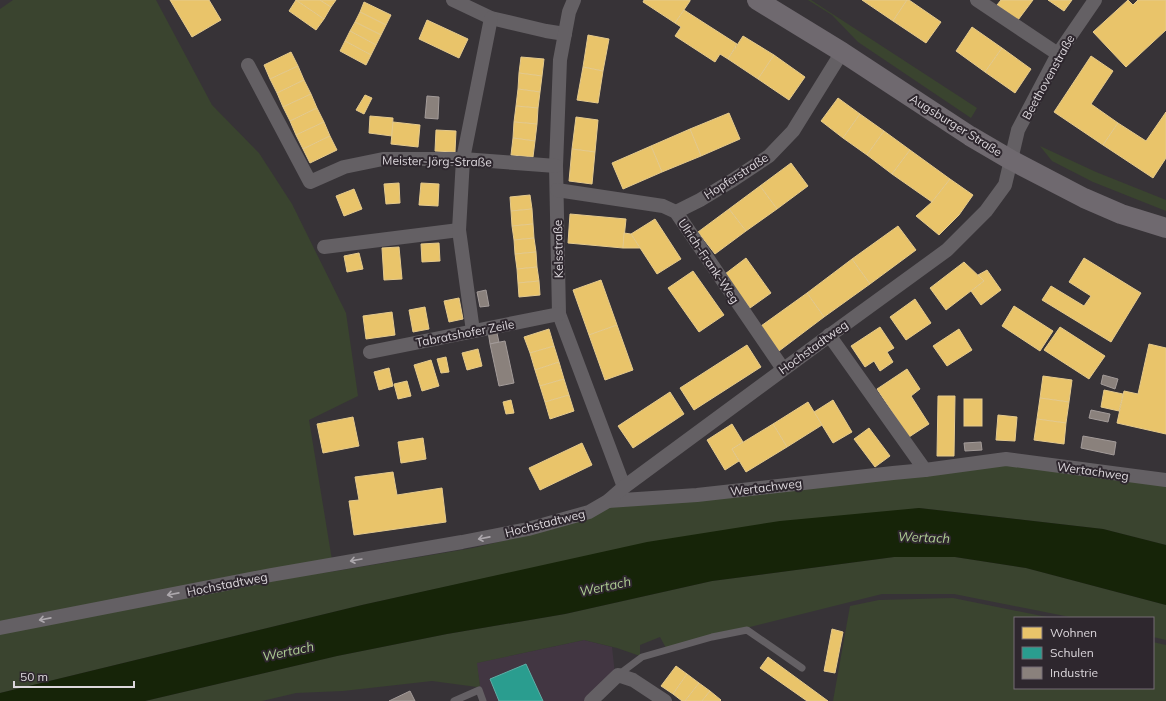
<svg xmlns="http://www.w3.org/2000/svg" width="1166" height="701" font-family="Mulish,sans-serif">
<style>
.built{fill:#423642}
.green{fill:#3a442f}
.water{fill:#162408}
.homes{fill:#e9c46a;stroke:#e5ca8c}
.schools{fill:#2a9d8f;stroke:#5faea6}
.industry{fill:#8a817c;stroke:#a39b99}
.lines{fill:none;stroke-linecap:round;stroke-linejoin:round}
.service{stroke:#646064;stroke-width:7}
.minor{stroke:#646064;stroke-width:14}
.secondary{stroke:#6f696f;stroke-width:20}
.oneway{stroke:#aca7ac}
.labels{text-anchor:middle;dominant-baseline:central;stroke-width:4;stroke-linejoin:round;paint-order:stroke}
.street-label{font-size:12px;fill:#dcd7dc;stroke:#2e272e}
.water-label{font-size:13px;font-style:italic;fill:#afce94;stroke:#2e272e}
</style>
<rect width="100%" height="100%" fill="#373337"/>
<path class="built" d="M584,640L612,647L615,674L587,701H486L480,686L476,663Z"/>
<g class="green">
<path d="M13,0H156L212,105L259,153L292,204L346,313L358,396L309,420L332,560L0,624V9Z"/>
<path d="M808,0H811L977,108L971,118L858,42L832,15Z"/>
<path d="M1040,146L1096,172L1166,200V211L1093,182L1052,161Z"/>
<path d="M1007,462L1166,486V545L1103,529L919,508L500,575L362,605L0,693V632L275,579L336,571L473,548L532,534L610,504Z"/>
<path d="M894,557H955L1026,568L1166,605V640L1153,637V618H1075L954,594H882L666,648L660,637L640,645V656L617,648L584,640L477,663L480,686L477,687L432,681L343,691L296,693L262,701H145L337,656L447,634L565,614L712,581Z"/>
<path d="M953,598L1052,618H1015V688H1153V642L1166,645V701H833L850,606L879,600Z"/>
</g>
<path class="water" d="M919,508L1103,529L1166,545V605L1026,568L955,557H894L712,581L565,614L447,634L337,656L145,701H0V693L362,605L647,542L780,521Z"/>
<g class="homes">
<path d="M170,0H209L221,20L192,37Z"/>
<path d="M296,0L324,19L316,30L289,11Z"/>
<path d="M296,0H320L331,7L324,19Z"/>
<path d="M320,0H336L331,7Z"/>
<path d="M644,0H690V1L675,23L643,2Z"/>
<path d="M862,0H907L893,21Z"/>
<path d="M907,0H909L941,22L926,43L893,21Z"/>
<path d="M1001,0H1033L1018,20L997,5Z"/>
<path d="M1048,0H1072L1064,11Z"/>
<path d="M1128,0L1133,5L1138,0H1166V30L1126,67L1093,32Z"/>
<path d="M364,2L391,15L386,25L360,12Z"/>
<path d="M684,10L737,44L728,59L720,54L715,62L675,36L681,27L675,23Z"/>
<path d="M360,12L386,25L381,35L355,22Z"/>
<path d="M427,20L468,39L459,58L419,39Z"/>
<path d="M355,22L381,35L376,45L350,31Z"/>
<path d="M972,27L1002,48L985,72L956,51Z"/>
<path d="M350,31L376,45L371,55L345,41Z"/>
<path d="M588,35L609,39L603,71L583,67Z"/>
<path d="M743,36L774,55L758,79L728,59Z"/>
<path d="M345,41L371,55L366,65L340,51Z"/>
<path d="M1002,48L1031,69L1015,93L985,72Z"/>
<path d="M291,52L298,66L270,79L264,65Z"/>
<path d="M774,55L805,77L789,100L758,79Z"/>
<path d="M1091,56L1113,71L1091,104L1118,123L1103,145L1054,112Z"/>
<path d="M521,57L544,59L542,76L519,73Z"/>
<path d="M298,66L304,80L277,93L270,79Z"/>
<path d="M583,67L603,71L598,103L577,100Z"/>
<path d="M519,73L542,76L540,92L518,89Z"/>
<path d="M304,80L311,94L283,107L277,93Z"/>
<path d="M518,89L540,92L538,108L516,106Z"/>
<path d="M311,94L317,108L290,121L283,107Z"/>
<path d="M365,95L372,98L364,114L356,110Z"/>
<path d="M838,98L860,114L843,138L821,121Z"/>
<path d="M516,106L538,108L537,124L514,122Z"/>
<path d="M317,108L324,122L296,135L290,121Z"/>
<path d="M1166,112V158L1153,178L1103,145L1118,123L1146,141Z"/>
<path d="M729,113L740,139L701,156L690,129Z"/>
<path d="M860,114L884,131L867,155L843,138Z"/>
<path d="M370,116L393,118L392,136L369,133Z"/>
<path d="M576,117L598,120L595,152L572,149Z"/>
<path d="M324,122L330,136L303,149L296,135Z"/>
<path d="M393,122L420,125L418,147L391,144Z"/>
<path d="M514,122L537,124L535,141L513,138Z"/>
<path d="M690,129L701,156L662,172L651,146Z"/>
<path d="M436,130L456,131L455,152L435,151Z"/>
<path d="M884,131L910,150L892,174L867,155Z"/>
<path d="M330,136L337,150L310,163L303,149Z"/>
<path d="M513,138L535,141L533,157L511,155Z"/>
<path d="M651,146L662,172L623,189L612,163Z"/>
<path d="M572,149L595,152L592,184L569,181Z"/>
<path d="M910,150L950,179L932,202L892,174Z"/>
<path d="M791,163L808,186L777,209L760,186Z"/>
<path d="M950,179L973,195L959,215L939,235L916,216L932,202Z"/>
<path d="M399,183L400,203L386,204L384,184Z"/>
<path d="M421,183L439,184L438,206L419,205Z"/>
<path d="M760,186L777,209L746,231L729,209Z"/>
<path d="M354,189L362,209L344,216L336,196Z"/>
<path d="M530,195L532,209L511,211L510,197Z"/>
<path d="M532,209L533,224L512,226L511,211Z"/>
<path d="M729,209L746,231L715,254L698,232Z"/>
<path d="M570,214L626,219L623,248L568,243Z"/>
<path d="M655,219L681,259L657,274L631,234Z"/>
<path d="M533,224L534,238L514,240L512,226Z"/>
<path d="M898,226L916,250L870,284L852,259Z"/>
<path d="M624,233L631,234L640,248H623Z"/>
<path d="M534,238L536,252L515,254L514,240Z"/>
<path d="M439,243L440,261L422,262L421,244Z"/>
<path d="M399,247L402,279L384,280L382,248Z"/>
<path d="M536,252L537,267L517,269L515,254Z"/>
<path d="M359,253L363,269L347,272L344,256Z"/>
<path d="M746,258L771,293L750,308L725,274Z"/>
<path d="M1084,258L1141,293L1111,342L1042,300L1051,286L1084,306L1091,296L1069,282Z"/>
<path d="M852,259L870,284L824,317L807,293Z"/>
<path d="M964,262L984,281L946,310L930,288Z"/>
<path d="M537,267L539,281L518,283L517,269Z"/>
<path d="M987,270L1001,290L981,305L971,291L984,281L978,275Z"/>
<path d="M693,271L724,315L699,332L668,288Z"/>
<path d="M601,280L617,325L589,335L573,290Z"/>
<path d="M539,281L540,295L519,297L518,283Z"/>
<path d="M807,293L824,317L779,351L761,326Z"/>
<path d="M459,298L463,319L449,322L444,301Z"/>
<path d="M915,299L931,323L906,340L890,317Z"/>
<path d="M1014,306L1053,331L1040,351L1002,326Z"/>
<path d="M425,307L429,329L413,332L409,310Z"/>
<path d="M392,312L395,335L366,339L363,316Z"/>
<path d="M617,325L633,370L605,380L589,335Z"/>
<path d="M880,327L894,348L887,352L893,362L880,371L874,361L865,367L851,346Z"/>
<path d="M1060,327L1105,356L1089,379L1044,350Z"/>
<path d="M549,329L554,346L530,353L524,337Z"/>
<path d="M959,329L972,350L947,366L933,346Z"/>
<path d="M1149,344L1166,348V434L1117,423L1124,391L1138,394Z"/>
<path d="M747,345L761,367L694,410L680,388Z"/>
<path d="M554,346L559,362L535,370L530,353Z"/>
<path d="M478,349L482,366L467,370L462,353Z"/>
<path d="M446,357L449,372L441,373L437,359Z"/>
<path d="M431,360L439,386L422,391L414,365Z"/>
<path d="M559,362L564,379L540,386L535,370Z"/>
<path d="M389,368L393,386L379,390L374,372Z"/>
<path d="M907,369L920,389L911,396L929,424L909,437L877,389Z"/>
<path d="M1043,376L1072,380L1069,402L1040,398Z"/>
<path d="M564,379L569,395L545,402L540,386Z"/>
<path d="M407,381L411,396L398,399L394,384Z"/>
<path d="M1104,390L1123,394L1119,411L1101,407Z"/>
<path d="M670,392L684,414L633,448L618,426Z"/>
<path d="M569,395L574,411L550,419L545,402Z"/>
<path d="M938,396H955L954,456H937Z"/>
<path d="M1040,398L1069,402L1066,423L1037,419Z"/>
<rect x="964" y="399" width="18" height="27"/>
<path d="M511,400L514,413L506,414L503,402Z"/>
<path d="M833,400L852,432L833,443L814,412Z"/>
<path d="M808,402L822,425L787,447L773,424Z"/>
<path d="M998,415L1017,417L1015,441L996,440Z"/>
<path d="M353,417L359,446L323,453L317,424Z"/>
<path d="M1037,419L1066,423L1064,444L1034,440Z"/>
<path d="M732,424L743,442L732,449L739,461L725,470L707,440Z"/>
<path d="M773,424L787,447L746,472L732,449Z"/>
<path d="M869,428L890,456L875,467L854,439Z"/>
<path d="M423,438L426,459L401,463L398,442Z"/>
<path d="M582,443L592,465L540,490L529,468Z"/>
<path d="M393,472L397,495L442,488L446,522L354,535L349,501L359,500L355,477Z"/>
<path d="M832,629L843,632L835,673L824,671Z"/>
<path d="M768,657L828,701H807L760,668Z"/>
<path d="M676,666L687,674L673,694L661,686Z"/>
<path d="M687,674L699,683L685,701H682L673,694Z"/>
<path d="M699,683L710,691L702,701H685Z"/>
<path d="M710,691L721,700L720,701H702Z"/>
</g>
<path class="schools" d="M526,664L543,701H499L490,679Z"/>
<g class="industry">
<path d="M427,96L439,97L438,119L425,118Z"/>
<path d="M486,290L489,306L480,307L477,292Z"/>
<path d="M496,329L499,342L490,344L488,331Z"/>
<path d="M505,341L514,383L499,386L490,344Z"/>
<path d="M1103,375L1118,379L1115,389L1101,384Z"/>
<path d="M1091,410L1110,414L1108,422L1089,418Z"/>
<path d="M1083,436L1116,442L1114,455L1081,448Z"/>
<path d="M981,442L982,450L965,451L964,443Z"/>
<path d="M410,691L415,701H389Z"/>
</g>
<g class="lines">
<g class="service">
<path d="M618,675L642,657L712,637L747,630L802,668"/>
<path d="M454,701L479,690L483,701"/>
</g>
<g class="minor">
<path d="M453,0L491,18L546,31L565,34"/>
<path d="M574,0L569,12L560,60L556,166L559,314L624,487"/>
<path d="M977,0L1058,54"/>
<path d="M248,65L310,182L344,167L383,159H463L556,166"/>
<path d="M557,190L663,206L676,212L783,369"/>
<path d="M676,212L700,200L733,180L769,156L793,131L842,52"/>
<path d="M324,247L459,230"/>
<path d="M473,331L459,230L463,159L491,18"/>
<path d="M829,335L925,470"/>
<path d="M370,352L559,314"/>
<path d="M608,501L697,495L893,473L925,470L1006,459L1166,480"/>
<path d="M0,628L271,575L462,542L528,529L589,512L608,501L624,487L826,338L947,250L986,211L1005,185L1018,130L1058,54L1095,0"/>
<path d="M591,701L618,675L633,680L665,701"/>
</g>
<path class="secondary" d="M757,0L842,52L970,136L1011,160L1084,198L1121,214L1166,228"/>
</g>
<defs><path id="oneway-shaft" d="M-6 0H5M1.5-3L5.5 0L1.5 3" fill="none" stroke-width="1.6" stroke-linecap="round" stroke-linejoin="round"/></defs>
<g class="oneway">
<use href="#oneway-shaft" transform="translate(484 538) rotate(169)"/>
<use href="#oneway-shaft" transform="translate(356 560) rotate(170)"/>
<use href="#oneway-shaft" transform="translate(173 594) rotate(169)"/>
<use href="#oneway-shaft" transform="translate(45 619) rotate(169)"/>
</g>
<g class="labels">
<g class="street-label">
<text transform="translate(1048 77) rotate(-61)">Beethovenstraße</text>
<text transform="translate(956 125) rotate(32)">Augsburger Straße</text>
<text transform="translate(437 161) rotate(1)">Meister-Jörg-Straße</text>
<text transform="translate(736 176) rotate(-33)">Hopferstraße</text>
<text transform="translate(558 249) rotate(-91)">Kelsstraße</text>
<text transform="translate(709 261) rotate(56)">Ulrich-Frank-Weg</text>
<text transform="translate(465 333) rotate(-11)">Tabratshofer Zeile</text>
<text transform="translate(813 347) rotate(-36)">Hochstadtweg</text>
<text transform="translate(1093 471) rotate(8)">Wertachweg</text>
<text transform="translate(766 487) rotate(-7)">Wertachweg</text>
<text transform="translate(545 523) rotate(-14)">Hochstadtweg</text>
<text transform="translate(227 584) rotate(-11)">Hochstadtweg</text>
</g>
<g class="water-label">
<text transform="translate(924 537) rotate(2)">Wertach</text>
<text transform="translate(605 586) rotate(-12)">Wertach</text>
<text transform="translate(288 651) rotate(-12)">Wertach</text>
</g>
</g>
<rect x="1014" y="617" width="140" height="72" fill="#2e272e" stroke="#746d74"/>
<rect x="1022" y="627" width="20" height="12" fill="#e9c46a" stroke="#746d74"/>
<text x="1050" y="637" font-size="12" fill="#dcd7dc">Wohnen</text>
<rect x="1022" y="647" width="20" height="12" fill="#2a9d8f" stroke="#746d74"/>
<text x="1050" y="657" font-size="12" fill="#dcd7dc">Schulen</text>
<rect x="1022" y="667" width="20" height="12" fill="#8a817c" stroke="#746d74"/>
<text x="1050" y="677" font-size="12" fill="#dcd7dc">Industrie</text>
<path d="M14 681v6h120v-6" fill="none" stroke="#dcd7dc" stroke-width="2"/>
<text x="20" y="681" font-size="12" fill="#dcd7dc" stroke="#2e272e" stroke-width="3" paint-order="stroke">50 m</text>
</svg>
